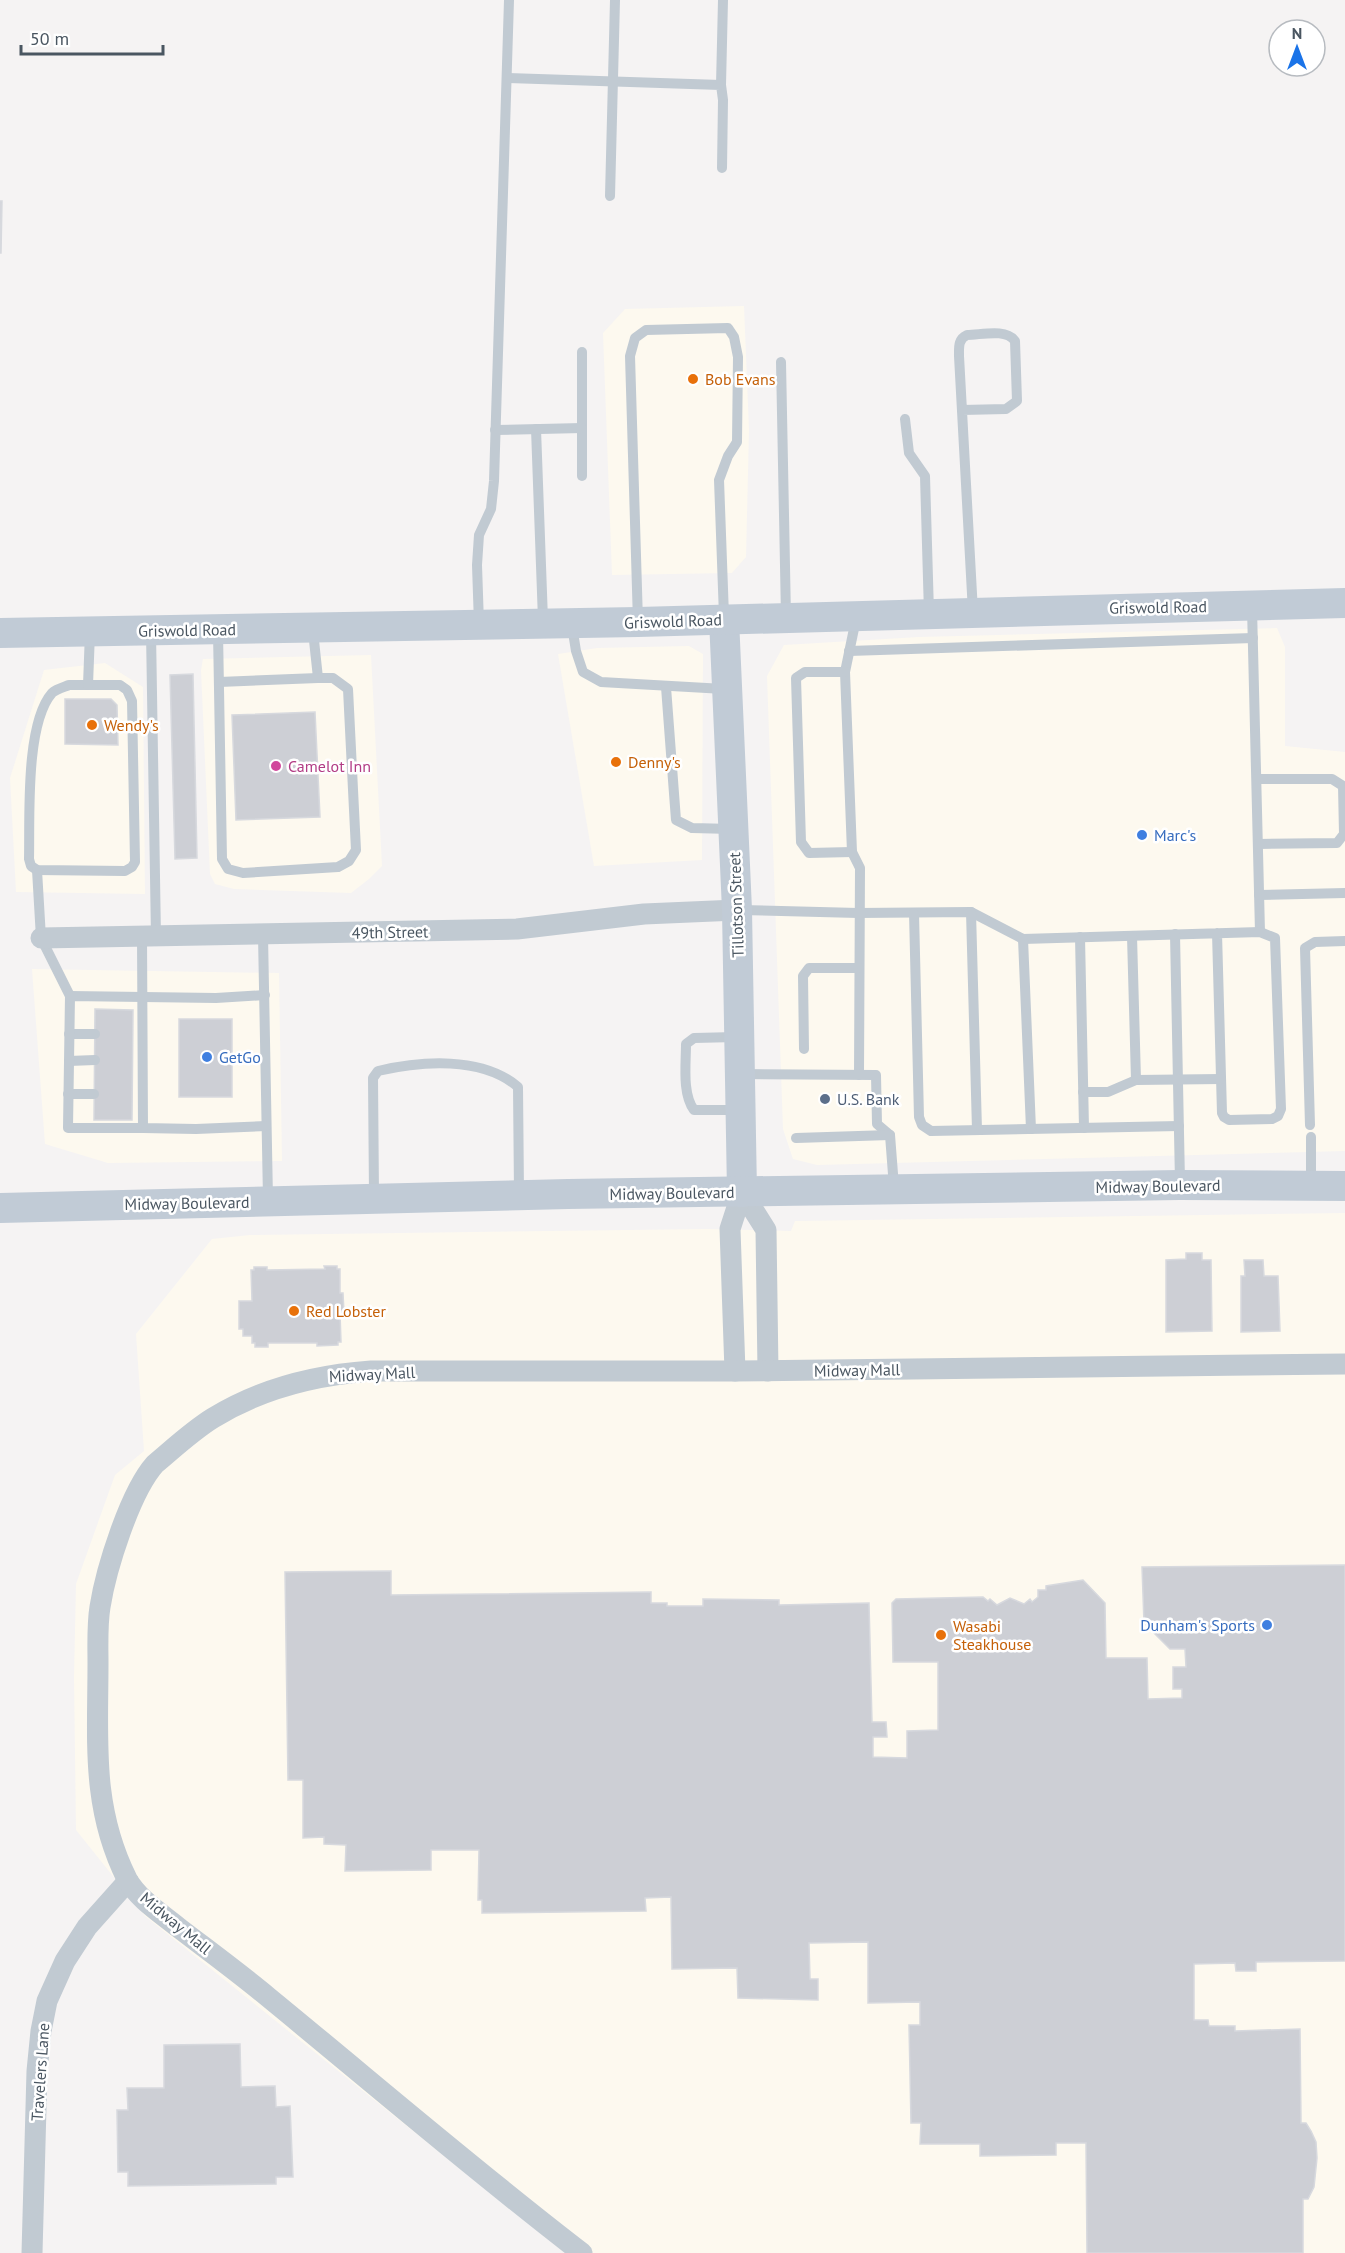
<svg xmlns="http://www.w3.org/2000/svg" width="1345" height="2253" font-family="'PT Sans',sans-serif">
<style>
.commercial{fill:#fdf9ef}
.building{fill:#cdcfd5;stroke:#d7d9de;stroke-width:1.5}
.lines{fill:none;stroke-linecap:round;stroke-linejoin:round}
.lane{stroke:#c1cad2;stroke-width:10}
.street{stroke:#c1cad2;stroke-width:21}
.secondary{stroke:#c1cbd6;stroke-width:30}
.food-dot{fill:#e8710a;stroke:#fff;stroke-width:2}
.hotel-dot{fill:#d1479c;stroke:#fff;stroke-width:2}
.shop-dot{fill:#3f7fe0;stroke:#fff;stroke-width:2}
.service-dot{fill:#5c6f8a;stroke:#fff;stroke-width:2}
.labels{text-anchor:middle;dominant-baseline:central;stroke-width:5;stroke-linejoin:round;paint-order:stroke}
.food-label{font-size:16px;fill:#c56008;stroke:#fff;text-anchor:start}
.street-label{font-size:16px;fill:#4a5661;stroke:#fff}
.hotel-label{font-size:16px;fill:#b23c85;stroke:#fff;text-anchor:start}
.shop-label{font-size:16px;fill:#366cbe;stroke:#fff;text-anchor:start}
.service-label{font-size:16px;fill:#4e5e75;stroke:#fff;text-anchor:start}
</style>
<rect width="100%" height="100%" fill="#f5f3f3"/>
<g class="commercial">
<path d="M744,306L749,430L746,557L732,573L612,575L603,333L625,309Z"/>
<path d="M1277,628L1285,647V746L1345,752V1151L817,1165L793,1159L783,1129L767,676L784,645L919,637Z"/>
<path d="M689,646L703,654L702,860L594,866L558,654L597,648Z"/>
<path d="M371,655L382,866L369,879L351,893L234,889L215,884L210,874L201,670L203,659Z"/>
<path d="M105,663L143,687L145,894L16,892L10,778L44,670Z"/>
<path d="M32,969L279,973L282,1161L108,1163L45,1144Z"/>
<path d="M1345,1213V2253H565L145,1916L76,1830L74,1677L76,1584L115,1475L144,1451L136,1334L212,1239L250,1235L707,1229L791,1231L795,1221Z"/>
</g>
<g class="building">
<path d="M0,201H2L1,253H0Z"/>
<path d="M193,674L197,858L175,859L170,675Z"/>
<path d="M65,699H111L117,705L118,745L65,744Z"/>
<path d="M315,712L320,817L236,820L232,715Z"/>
<path d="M95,1009L133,1010L132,1120H94Z"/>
<rect x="179" y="1019" width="53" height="78"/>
<path d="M1186,1253H1202V1260H1211L1212,1331L1166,1332V1260L1186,1259Z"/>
<path d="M1244,1260H1263L1264,1276H1278L1280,1331L1241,1332V1276H1245Z"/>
<path d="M324,1266H337V1269H340V1293H343L344,1313H340L341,1342H338V1345L317,1346V1343H268V1347H255V1343H252V1336H243V1329H239V1301H252L251,1270H254V1267H267V1270L325,1269Z"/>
<path d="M1345,1565V1961L1256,1962V1971H1236L1235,1963L1194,1964V2020H1208L1209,2026H1235V2031L1300,2029L1301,2123H1306L1311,2131L1316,2142L1317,2158L1314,2187L1308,2199H1303V2253H1087L1086,2143H1056V2155L980,2156V2144H920L921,2123H911L909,2025H920V2002L868,2003V1942L809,1943L810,1979H818V2000L738,1998L737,1968L672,1969L671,1897L645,1898L646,1911L482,1913V1900H478L479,1850H431V1870L345,1871L346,1845L324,1844V1837L303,1838V1780H288L285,1572L391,1571V1595L651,1592V1603H667V1606H703V1599L779,1600V1605L869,1603L872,1722H886L887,1737H873V1757L907,1758V1731L938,1730V1662H893L892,1603L896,1599L983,1597L988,1601L990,1599L997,1605L1010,1598L1024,1604L1030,1599L1032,1602L1038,1597V1590H1046V1586L1083,1580L1105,1603L1106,1658H1147L1148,1699L1182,1698V1689H1173V1667H1186L1185,1649H1170L1144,1623L1142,1567Z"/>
<path d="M240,2044L241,2087L275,2086L276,2107L290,2106L293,2177H276V2184L128,2186V2172H118L117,2110H128L127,2088H164V2045Z"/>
</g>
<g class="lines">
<g class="lane">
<path d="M507,78L721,85L723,100L722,168"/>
<path d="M721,85L723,0"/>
<path d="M610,196L615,0"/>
<path d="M582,352V476"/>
<path d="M781,362L786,617"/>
<path d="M962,410L1006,409L1017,401L1015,341C1006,328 981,335 967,335C958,339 959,347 959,356L973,612"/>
<path d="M905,419L909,453L925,476L929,613"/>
<path d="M536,429L543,620"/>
<path d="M495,430L582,428"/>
<path d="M1252,608L1260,932"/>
<path d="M856,619L845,672L852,852L860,868L859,1075"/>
<path d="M638,622L630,356L635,338L646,330L728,328L734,337L738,357L737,442L728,456L719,480L724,616"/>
<path d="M479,624L477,565L479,535L491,509L494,481L509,0"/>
<path d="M572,626L576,651L583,672L601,682L724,689"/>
<path d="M151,632L156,937"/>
<path d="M218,632L222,859L228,869L243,873L338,867L349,861L356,850L348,689L333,678H318L313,631"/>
<path d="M849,651L1253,638"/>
<path d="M845,672H805L796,678L801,842L809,853L852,852"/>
<path d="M219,682L318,678"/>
<path d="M69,685H120L127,690L132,701L135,862L132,867L125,871L37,870L31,866L29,859C30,818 25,724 52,693C56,689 64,687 69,685Z"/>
<path d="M88,685L90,632"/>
<path d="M666,687L676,820L692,828L732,829"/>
<path d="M1257,779H1332L1343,786L1344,834L1337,843L1258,844"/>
<path d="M37,870L41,938L70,996"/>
<path d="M1259,895L1345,893"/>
<path d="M740,910L858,913L971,912L1023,939L1260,932L1275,938L1281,1109L1278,1116L1272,1119L1229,1120L1224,1117L1222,1113L1217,933"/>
<path d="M971,912L977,1130"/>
<path d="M914,913L919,1117L922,1125L931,1131L1179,1126"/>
<path d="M1175,934L1180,1182"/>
<path d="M263,935L268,1199"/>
<path d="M1132,936L1136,1080"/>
<path d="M142,937L143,1128L196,1129L266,1126"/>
<path d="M1080,937L1084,1128"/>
<path d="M1023,939L1031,1129"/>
<path d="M69,1034H95"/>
<path d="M736,1037L694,1038L686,1044C686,1064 682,1094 694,1110H737"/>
<path d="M804,1049L803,976L809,968H859"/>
<path d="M69,1061L95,1060"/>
<path d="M743,1074L876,1075L877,1124L890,1135L894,1187"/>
<path d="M1083,1092H1108L1136,1080L1221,1079"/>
<path d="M68,1094H94"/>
<path d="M1310,1125L1305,948L1315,942L1345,941"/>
<path d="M143,1128H68L70,996L216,998L265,995"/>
<path d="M1311,1137V1185"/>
<path d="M796,1138L890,1135"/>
<path d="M374,1196L373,1078L378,1071C421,1061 482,1056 518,1087L519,1193"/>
</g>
<g class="street">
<path d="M41,938L517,929L644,914L737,910"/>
<path d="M742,1192L766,1230L768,1371"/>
<path d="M735,1371L730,1229L742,1192"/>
<path d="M32,2253L37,2071L41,2031L47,2001L65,1961L87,1927L128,1881"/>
<path d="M582,2253C475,2171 373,2083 268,1997C239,1973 209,1951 179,1928C162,1914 138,1899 127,1879C91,1807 98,1741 98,1663C98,1645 97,1625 100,1607C106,1569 130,1492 155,1464C173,1449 192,1431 213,1418C260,1389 316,1375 371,1371H735L1345,1364"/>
</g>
<g class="secondary">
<path d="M724,619L737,910L742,1192"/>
<path d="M0,633L638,622L1345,603"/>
<path d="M0,1208L568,1194L1180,1185L1345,1186"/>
</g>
</g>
<g class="food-dot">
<circle cx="693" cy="379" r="6"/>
<circle cx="92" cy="725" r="6"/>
<circle cx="616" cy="762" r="6"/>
<circle cx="294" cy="1311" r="6"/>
<circle cx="941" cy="1635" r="6"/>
</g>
<circle class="hotel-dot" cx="276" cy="766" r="6"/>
<g class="shop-dot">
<circle cx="1142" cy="835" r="6"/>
<circle cx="207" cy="1057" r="6"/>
<circle cx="1267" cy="1625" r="6"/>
</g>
<circle class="service-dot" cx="825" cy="1099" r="6"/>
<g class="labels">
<g class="food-label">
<text x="705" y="379">Bob Evans</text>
<text x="104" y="725">Wendy's</text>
<text x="628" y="762">Denny's</text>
<text x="306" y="1311">Red Lobster</text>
<text x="953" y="1626">Wasabi<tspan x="953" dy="18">Steakhouse</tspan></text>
</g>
<g class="street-label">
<text transform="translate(1158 607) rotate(-1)">Griswold Road</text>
<text transform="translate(673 621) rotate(-2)">Griswold Road</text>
<text transform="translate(187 630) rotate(-1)">Griswold Road</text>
<text transform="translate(736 905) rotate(-92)">Tillotson Street</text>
<text transform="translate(390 932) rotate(-1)">49th Street</text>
<text transform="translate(1158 1186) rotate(-1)">Midway Boulevard</text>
<text transform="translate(672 1193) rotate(-1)">Midway Boulevard</text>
<text transform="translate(187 1203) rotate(-1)">Midway Boulevard</text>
<text transform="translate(857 1370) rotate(-1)">Midway Mall</text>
<text transform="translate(372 1374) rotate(-3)">Midway Mall</text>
<text transform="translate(176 1923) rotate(40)">Midway Mall</text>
<text transform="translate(40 2072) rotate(-86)">Travelers Lane</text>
</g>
<g class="hotel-label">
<text x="288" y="766">Camelot Inn</text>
</g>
<g class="shop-label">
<text x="1154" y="835">Marc's</text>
<text x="219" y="1057">GetGo</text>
<text x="1255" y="1625" text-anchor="end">Dunham's Sports</text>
</g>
<g class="service-label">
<text x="837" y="1099">U.S. Bank</text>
</g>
</g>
<g transform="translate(1297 48)"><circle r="28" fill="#ffffff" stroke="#b7bbc0" stroke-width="1.5"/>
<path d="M0-4.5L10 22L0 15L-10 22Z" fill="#1a73e8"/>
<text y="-9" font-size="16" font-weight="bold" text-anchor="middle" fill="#4a5661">N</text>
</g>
<path d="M21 45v9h142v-9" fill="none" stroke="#4a5661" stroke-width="3"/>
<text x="30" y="45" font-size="18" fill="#4a5661" stroke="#ffffff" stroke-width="4.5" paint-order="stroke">50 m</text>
</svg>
